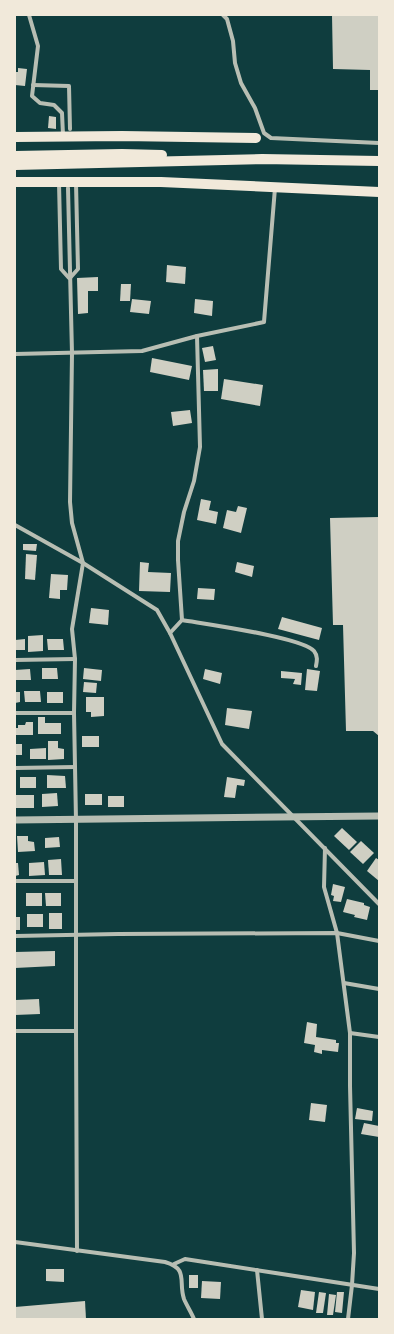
<svg xmlns="http://www.w3.org/2000/svg" width="394" height="1334" font-family="'DM Sans',sans-serif">
<style>
.building{fill:#cfcfc3}
.lines{fill:none;stroke-linecap:round;stroke-linejoin:round}
.minor{stroke:#b8beb3;stroke-width:4}
.tertiary{stroke:#b8beb3;stroke-width:7}
.primary{stroke:#f1e9da;stroke-width:10}
</style>
<rect width="100%" height="100%" fill="#0f3d3e"/>
<g class="building">
<path d="M332,15H379V90H370V70L333,69Z"/>
<path d="M18,68L27,69L25,86L15,85V72H18Z"/>
<path d="M49,116L56,117V129L48,128Z"/>
<path d="M167,265L186,267L185,284L166,282Z"/>
<path d="M98,277V291H88V313L78,314L77,278Z"/>
<path d="M121,284H131L130,301H120Z"/>
<path d="M132,299L151,301L149,314L130,312Z"/>
<path d="M195,299L213,301L212,316L194,313Z"/>
<path d="M213,346L216,360L205,362L202,348Z"/>
<path d="M152,358L192,366L189,380L150,372Z"/>
<path d="M218,369V391H204L203,370Z"/>
<path d="M224,379L263,385L260,406L221,399Z"/>
<path d="M190,410L192,423L173,426L171,412Z"/>
<path d="M201,499L211,501L209,510L218,512L216,524L197,520Z"/>
<path d="M238,506L247,508L241,533L223,528L227,510L236,512Z"/>
<path d="M379,517V736L373,731H346L343,625H333L330,518Z"/>
<path d="M23,544H37L36,551L23,550Z"/>
<path d="M26,554L37,555L35,580L25,579Z"/>
<path d="M140,562L149,563L148,572L171,573L170,592L139,591Z"/>
<path d="M237,562L254,566L252,577L235,572Z"/>
<path d="M51,574L68,575L67,590H60V599L49,598Z"/>
<path d="M198,588L215,589L214,600L197,599Z"/>
<path d="M91,608L109,610L108,625L89,623Z"/>
<path d="M282,617L322,628L319,640L278,629Z"/>
<path d="M43,635V651L28,652V636Z"/>
<path d="M25,639V650H15V640Z"/>
<path d="M47,639H63L64,650H48Z"/>
<path d="M42,668H57L58,679H42Z"/>
<path d="M84,668L102,670L101,681L83,679Z"/>
<path d="M30,669L31,680H15V670Z"/>
<path d="M205,669L222,673L220,684L203,679Z"/>
<path d="M307,669L320,671L317,691L305,690Z"/>
<path d="M281,671L302,673L301,685L293,684L295,679L281,678Z"/>
<path d="M84,682L97,683L96,693L83,692Z"/>
<path d="M24,691H40L41,702H25Z"/>
<path d="M15,692H20V702L15,703Z"/>
<rect x="47" y="692" width="16" height="11"/>
<path d="M86,697H104V716L91,717V712H86Z"/>
<path d="M227,708L252,711L249,729L225,725Z"/>
<path d="M38,717H45V723H61V734H38Z"/>
<path d="M26,722H33V735H15V728H18V725H25Z"/>
<rect x="82" y="736" width="17" height="11"/>
<path d="M48,741H58V748L64,749V759L48,760Z"/>
<rect x="15" y="744" width="7" height="11"/>
<path d="M46,748V759H30V749Z"/>
<path d="M47,775L65,776L66,788H47Z"/>
<rect x="20" y="777" width="16" height="11"/>
<path d="M227,777L245,780L244,786L237,785L235,798L224,797Z"/>
<path d="M57,793L58,806L42,807V794Z"/>
<rect x="85" y="794" width="17" height="11"/>
<rect x="16" y="795" width="18" height="13"/>
<rect x="108" y="796" width="16" height="11"/>
<path d="M342,828L357,842L349,850L334,836Z"/>
<path d="M17,836H28V841L34,842L35,851L18,852Z"/>
<path d="M59,837L60,847L45,848V838Z"/>
<path d="M361,841L374,853L363,864L350,852Z"/>
<path d="M376,858L379,860V881L367,871Z"/>
<path d="M61,859L62,875H49L48,860Z"/>
<path d="M44,862L45,875L29,876V863Z"/>
<path d="M15,863H18L19,875L15,876Z"/>
<path d="M333,884L345,887L341,902L333,901L334,896L331,895Z"/>
<rect x="26" y="893" width="16" height="13"/>
<path d="M45,893H61V906H46Z"/>
<path d="M347,899L364,903V905L370,907L367,920L354,917L355,915L343,912Z"/>
<rect x="49" y="913" width="13" height="16"/>
<rect x="27" y="914" width="16" height="13"/>
<rect x="15" y="917" width="5" height="13"/>
<path d="M55,951V966L15,968V952Z"/>
<path d="M39,999L40,1014L15,1015V1000Z"/>
<path d="M307,1022L317,1024L316,1037L336,1040V1043H339L338,1052L322,1050V1054L314,1052L315,1045L304,1043Z"/>
<path d="M311,1103L327,1105L325,1122L309,1120Z"/>
<path d="M357,1108L373,1111L372,1121L355,1119Z"/>
<path d="M364,1123L379,1126V1137L361,1134Z"/>
<path d="M46,1269H64V1282L46,1281Z"/>
<rect x="189" y="1275" width="9" height="13"/>
<path d="M202,1281L221,1282L220,1299L201,1298Z"/>
<path d="M301,1290L315,1292L313,1310L298,1307Z"/>
<path d="M319,1292L326,1293L323,1313H316Z"/>
<path d="M337,1292H344L342,1313L335,1312Z"/>
<path d="M329,1294L336,1295L333,1315H327Z"/>
<path d="M85,1301L86,1319H15V1307Z"/>
</g>
<g class="lines">
<g class="minor">
<path d="M29,15L38,46L32,96L40,103L54,105L62,113L63,135"/>
<path d="M223,15L227,19L233,41L235,63L241,83L255,108L264,133L271,138L379,143"/>
<path d="M33,85L69,86L70,129"/>
<path d="M59,183L61,269L69,278"/>
<path d="M68,188L72,353L70,502L72,523L83,563L72,629L75,659L74,713L76,820V1031L77,1251"/>
<path d="M70,278L78,269L76,183"/>
<path d="M15,354L142,351L197,336L264,322L275,188"/>
<path d="M15,525L83,563L157,610L170,633L222,744L379,904"/>
<path d="M182,620C205,624 302,637 314,651C318,656 317,661 316,666"/>
<path d="M170,633L182,620L178,560V541L184,512L194,481L200,447L197,336"/>
<path d="M15,660L75,659"/>
<path d="M15,713H74"/>
<path d="M15,768L75,767"/>
<path d="M325,848L324,887L337,933L350,1033V1086L354,1253L352,1285L348,1319"/>
<path d="M15,881H75"/>
<path d="M15,936L118,934L337,933L379,941"/>
<path d="M344,983L379,989"/>
<path d="M15,1031H76"/>
<path d="M350,1033L379,1037"/>
<path d="M15,1242L165,1262C189,1269 178,1281 184,1299C187,1306 191,1312 194,1319"/>
<path d="M174,1264L185,1259L379,1289"/>
<path d="M257,1270L262,1319"/>
</g>
<path class="tertiary" d="M15,820L379,816"/>
<g class="primary">
<path d="M15,137L122,136L256,138"/>
<path d="M15,156L122,154L162,155"/>
<path d="M15,165L262,159L379,161"/>
<path d="M15,182H161L379,192"/>
</g>
</g>
<rect width="394" height="1334" fill="none" stroke="#f1e9da" stroke-width="32"/>
</svg>
